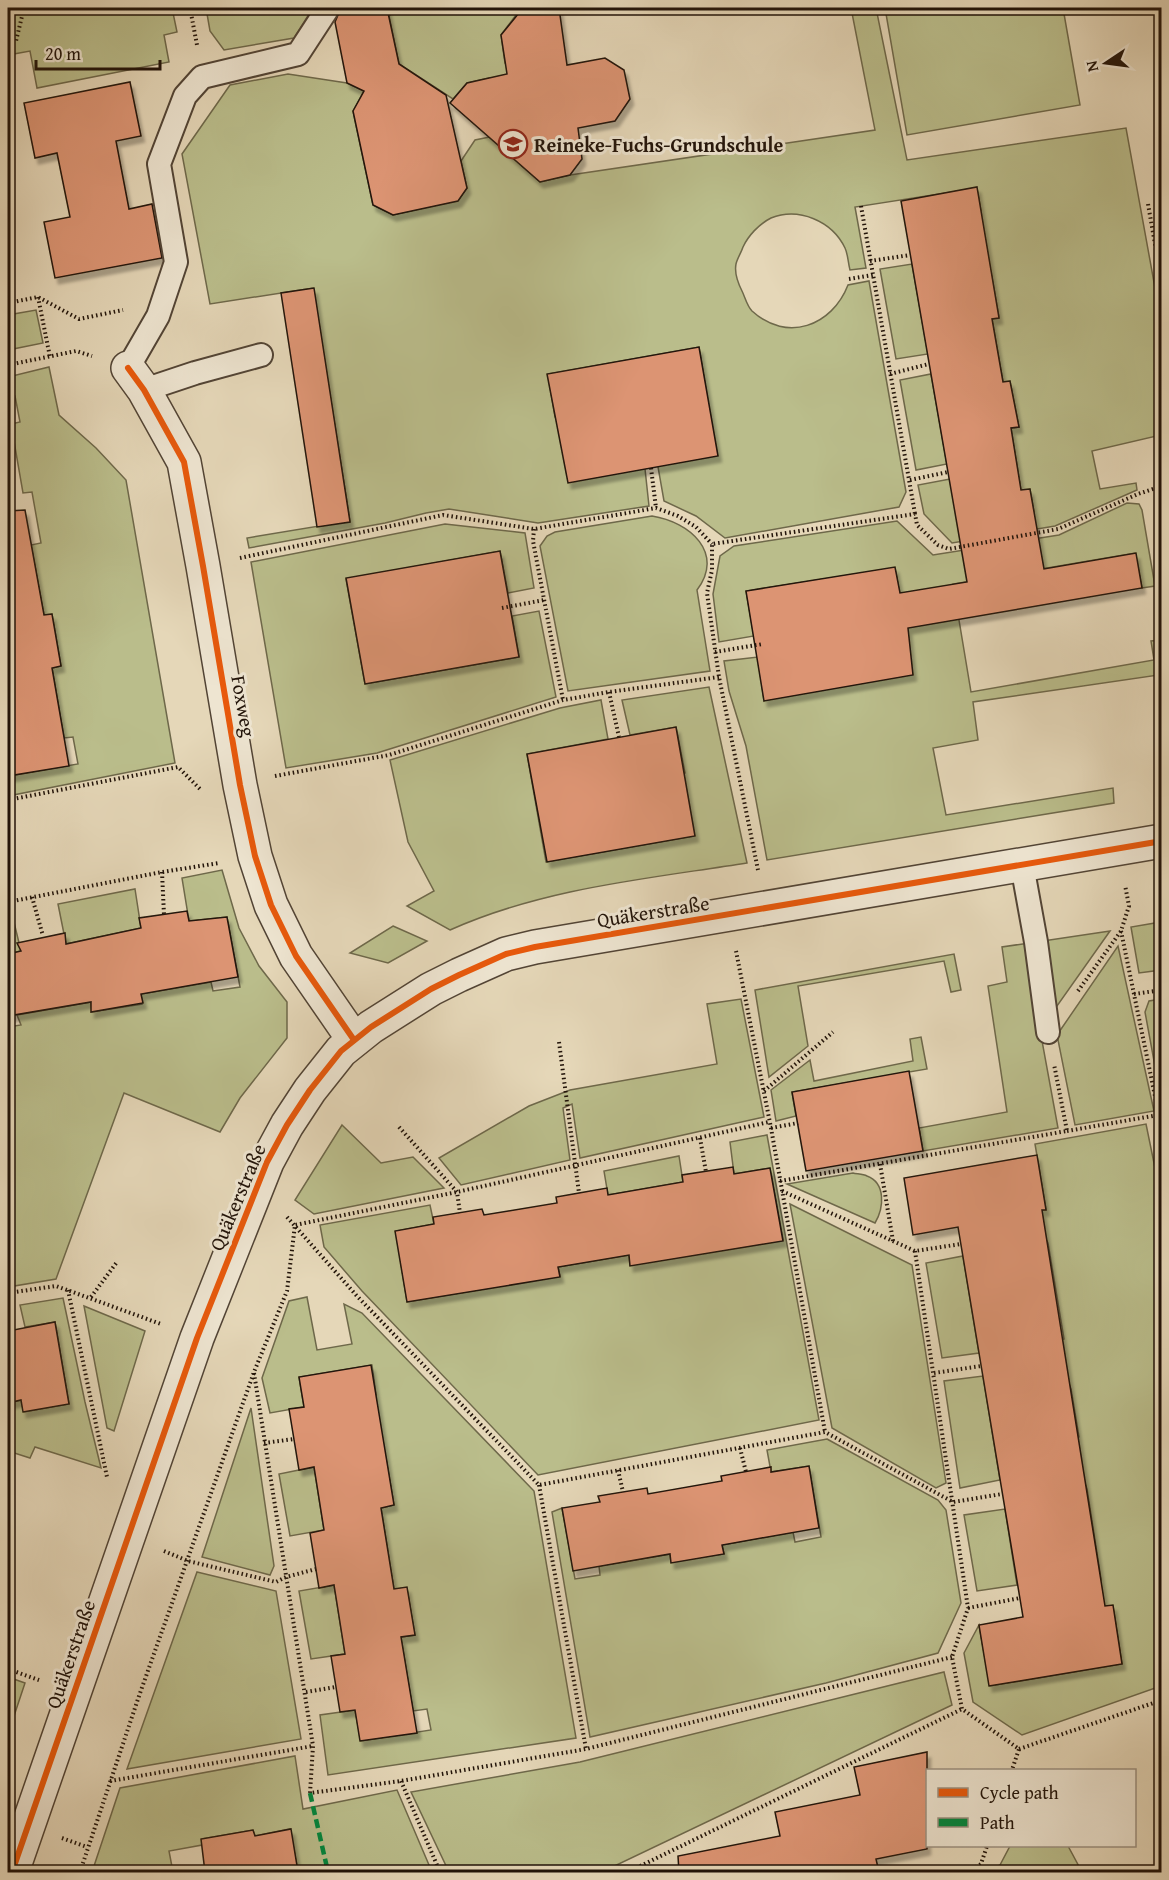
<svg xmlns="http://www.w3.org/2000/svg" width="1169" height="1880" font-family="'Gentium Book Plus',serif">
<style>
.green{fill:#babd8b;stroke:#6e684a;stroke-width:1.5}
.building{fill:#dc9473;stroke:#211309;stroke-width:1.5;filter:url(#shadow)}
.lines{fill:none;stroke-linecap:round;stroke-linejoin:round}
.service-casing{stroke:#524435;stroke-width:26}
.minor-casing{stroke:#524435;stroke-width:36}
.path{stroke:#211309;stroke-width:4;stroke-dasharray:1.5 3;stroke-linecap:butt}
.service{stroke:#eee5d1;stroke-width:22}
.minor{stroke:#eee5d1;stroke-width:33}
.quiet{stroke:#00873e;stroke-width:4.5;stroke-dasharray:9 4.5;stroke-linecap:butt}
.cycleway-casing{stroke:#eee5d1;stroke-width:10}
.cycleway{stroke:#e8590c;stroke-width:6}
.labels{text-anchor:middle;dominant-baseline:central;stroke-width:6;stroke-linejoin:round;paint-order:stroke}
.poi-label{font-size:20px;font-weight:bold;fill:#211309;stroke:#eee5d1;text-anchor:start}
.street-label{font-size:20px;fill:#211309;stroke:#eee5d1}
</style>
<defs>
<filter id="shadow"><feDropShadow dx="3.5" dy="6" stdDeviation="1.5" flood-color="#0004"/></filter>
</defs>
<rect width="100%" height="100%" fill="#e5d7b8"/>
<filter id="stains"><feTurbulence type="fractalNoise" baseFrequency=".00333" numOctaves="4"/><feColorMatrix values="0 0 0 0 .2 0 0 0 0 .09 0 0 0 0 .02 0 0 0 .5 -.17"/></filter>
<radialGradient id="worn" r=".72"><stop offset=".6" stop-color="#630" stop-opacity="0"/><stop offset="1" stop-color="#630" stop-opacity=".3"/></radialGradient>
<g class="green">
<path d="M8,8H172L177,32L164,35L169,62L37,88L30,51L8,55Z"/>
<path d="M206,8H313L294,38L224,50L210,31Z"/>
<path d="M397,8H504L516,15L501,35L505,63L522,73L509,91L489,78L467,83L453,99L399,64L389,16Z"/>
<path d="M851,8H876L907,160L1126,128L1161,321V435L1092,451L1100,489L1136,483L1137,490L1055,526L952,543L924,514L918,485L950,479L1034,512L1030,489L1021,490L1011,428L1019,427L1010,381L1003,382L992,319L999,317L991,272H985L974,213L981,211L977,188L855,207L866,268L850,270C848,263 848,254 845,248C832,221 799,207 771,218C759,224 748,236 743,247C741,253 737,259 736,264C734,274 738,283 742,291C745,297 747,306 752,311C787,343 832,326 848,285L869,281L906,492L899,507L725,538L696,516L664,501L658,467L706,390L699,347L548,374L555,417L645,469L649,506L538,523L449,509L426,513L385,523L249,548L247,538L350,521L313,288L210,304L182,154L230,85L288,74L347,83L364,91L353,111L373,205L393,215L458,200L467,188L461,161L475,140L499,135L522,166L540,182L570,175L875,130Z"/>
<path d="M885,8H1063L1080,105L907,135Z"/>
<path d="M912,264L928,354L896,359L880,269Z"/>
<path d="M36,310L43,343L8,350V315Z"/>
<path d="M49,367L59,415L96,448L126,480L175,763L8,796V769L9,776L78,764L73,737L64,738L52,668L61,666L52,614L44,615L31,545L41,543L32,492L23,493L11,424L20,422L15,396H8V377Z"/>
<path d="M931,374L947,464L916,470L900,380Z"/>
<path d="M1127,503L1139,504L1142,510L1155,586L1142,588L1135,553L953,584L971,692L1154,660L1151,641L1161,640V695L1158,675L973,702L978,740L933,748L946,815L1113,788L1114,803L767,860L746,746L729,691L724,661L758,657L764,701L902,606L895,568L746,591L754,636L719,642L713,594L720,556L734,546L897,521L933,555L1059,535Z"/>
<path d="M652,516C690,522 725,553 697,590L710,671L568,691L540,546L547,536L555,532Z"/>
<path d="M445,524L525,533L534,588L508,593L500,551L346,579L365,684L519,657L512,616L539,611L556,697L377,753L286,768L251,562Z"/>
<path d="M709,687L747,863C646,879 544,888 450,930L407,906L434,891L408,842L390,760L560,708L601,700L608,739L527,754L546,862L694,836L678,775L685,773L676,727L630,735L622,700Z"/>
<path d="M222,870L239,928L259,966L287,1002V1038L240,1098L220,1132L124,1093L56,1279L8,1287V1027L21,1025L17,1015L91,1002L92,1012L142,1004L141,994L211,982L213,991L240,987L227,917L189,921L182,878Z"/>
<path d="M135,889L141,928L66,944L58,904Z"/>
<path d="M11,910L21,951L8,954V911Z"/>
<path d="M1161,922V970L1139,973L1131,927Z"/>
<path d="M393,926L427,941L388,963L350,953Z"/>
<path d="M1110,931L1040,1030L1058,1128L923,1151L919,1128L1007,1112L988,986L1007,982L1002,947Z"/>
<path d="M1118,946L1154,1111L1075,1125L1057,1035Z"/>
<path d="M954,954L961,990L951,992L944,961L798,986L808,1046L769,1077L755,990Z"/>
<path d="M741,999L764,1117L580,1158L572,1104L563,1108L570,1160L461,1185L439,1158L529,1106L570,1090L717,1064L707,1004Z"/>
<path d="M1161,999H1162L1161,1099L1145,1012L1149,1001Z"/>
<path d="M921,1037L927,1069L792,1092L796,1116L776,1121L771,1090L810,1060L814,1081L913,1061L910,1039Z"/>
<path d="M1146,1124L1162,1202L1161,1686L1022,1735L973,1702L964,1653L979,1625L990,1686L1122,1664L1113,1606L1096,1608L1101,1579L1087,1489L1069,1439L1079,1437L1071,1389L1053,1342L1064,1339L1048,1243L1032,1212L1046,1209L1035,1144Z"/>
<path d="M342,1125L381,1163L413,1157L444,1188L314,1214L295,1200Z"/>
<path d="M767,1135L819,1420L538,1475L362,1291L324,1247L320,1225L430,1205L434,1224L396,1231L407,1302L560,1276L558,1267L629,1255L630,1265L783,1240L770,1168L734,1174L730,1142Z"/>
<path d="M679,1156L683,1182L608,1195L604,1171Z"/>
<path d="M853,1173C857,1174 863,1174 867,1176C886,1183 884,1208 875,1223L787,1184Z"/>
<path d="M790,1204L912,1265L946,1483L936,1488L832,1428Z"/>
<path d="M963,1256L979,1353L942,1358L926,1263Z"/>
<path d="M307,1297L317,1350L352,1344L344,1304L362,1313L534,1491L576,1738L328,1775L320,1715L355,1710L361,1741L431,1730L427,1709L413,1711L401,1637L415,1635L407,1588L394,1589L381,1508L394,1505L386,1458L363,1398L376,1395L372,1365L299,1377L304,1407L270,1413L262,1378L289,1301Z"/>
<path d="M63,1298L85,1402L101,1468L35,1447L30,1458L8,1451V1403L21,1400L24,1412L69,1404L55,1322L25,1327L20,1305Z"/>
<path d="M84,1306L145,1331L114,1431L107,1428Z"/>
<path d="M983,1376L1000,1480L960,1488L944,1381Z"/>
<path d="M251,1408L274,1566L270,1575L202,1557Z"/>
<path d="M827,1439L938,1500L946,1510L961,1603L938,1653L826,1683L590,1737L552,1512L562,1508L575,1579L600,1575L599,1566L670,1554L671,1562L724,1554L722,1545L793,1532L795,1542L821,1537L809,1466L771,1472L767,1450Z"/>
<path d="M314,1467L324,1530L290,1536L279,1474Z"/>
<path d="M1005,1509L1017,1585L977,1591L964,1515Z"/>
<path d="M197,1572L276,1591L301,1739L127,1769Z"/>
<path d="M334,1585L345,1654L311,1659L299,1591Z"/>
<path d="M944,1672L952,1705L602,1872H449L411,1792L580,1762Z"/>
<path d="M8,1677L25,1683L8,1734Z"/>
<path d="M295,1756L303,1809L397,1790L432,1872H298L290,1829L255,1836L253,1830L202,1839V1845L169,1851L173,1872H92L120,1788Z"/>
<path d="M1010,1846H1068L1082,1872H987L1000,1865Z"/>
</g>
<g class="building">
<path d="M341,8H387L399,64L446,95L467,188L458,201L393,215L373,205L353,111L364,91L347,83L335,22Z"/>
<path d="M523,8H559L567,65L605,58L624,70L630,99L615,121L578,128L582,159L570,175L540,182L450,103L467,83L507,74L501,35Z"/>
<path d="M130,82L141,136L116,141L129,209L152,204L162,258L55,278L44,222L70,217L57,153L35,158L24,103Z"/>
<path d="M977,187L999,318L992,319L1003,382L1010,381L1019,427L1011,428L1021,490L1030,489L1044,569L1136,553L1142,588L908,628L913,675L764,701L746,591L895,567L900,593L967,582L901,201Z"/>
<path d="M314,288L350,522L317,527L281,293Z"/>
<path d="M699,347L718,456L568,483L547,374Z"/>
<path d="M25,510L44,615L52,614L61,666L52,668L69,766L8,776V511Z"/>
<path d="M500,551L519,657L365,684L346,578Z"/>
<path d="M676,727L695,836L547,862L527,754Z"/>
<path d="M187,911L189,921L227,917L238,977L141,994L143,1003L91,1012V1002L8,1016V954L21,951L17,943L65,933L66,944L141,928L139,918Z"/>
<path d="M909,1071L923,1151L806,1171L792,1092Z"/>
<path d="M1037,1155L1046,1210H1042L1105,1606L1113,1605L1122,1664L989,1686L979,1625L1023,1617L958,1227L913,1235L904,1178Z"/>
<path d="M733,1167L734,1174L770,1168L783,1241L630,1266L629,1255L558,1267L560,1277L407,1302L395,1231L434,1224L433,1217L482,1209L484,1215L557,1203L556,1197L579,1193L607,1188L608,1195L683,1182L682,1175Z"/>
<path d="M55,1322L69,1404L23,1412L21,1400L8,1403V1331Z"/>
<path d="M371,1365L394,1505L381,1508L394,1589L407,1587L415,1635L401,1637L417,1733L360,1741L355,1710L340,1712L331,1656L345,1654L334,1585L319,1588L310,1533L324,1530L314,1467L299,1470L289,1409L304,1407L299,1377Z"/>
<path d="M809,1466L819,1528L722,1545L724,1554L671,1563L670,1554L573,1571L562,1508L600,1502L598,1496L647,1488L648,1494L722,1481L721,1476L771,1467V1472Z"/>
<path d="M927,1752V1849L876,1859L879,1872H679L678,1856L780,1836L775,1812L860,1795L854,1767Z"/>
<path d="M291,1829L298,1872H205L201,1839L253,1830L255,1836Z"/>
</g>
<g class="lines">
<g class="service-casing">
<g id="service">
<path d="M128,368L158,316L176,262L159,164L185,96L202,77L298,54L328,8"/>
<path d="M144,390L195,373L261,355"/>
<path d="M1022,865L1036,942L1048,1032"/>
</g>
</g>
<g class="minor-casing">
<g id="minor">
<path d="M128,368L144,390L184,462L203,566L240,785L255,856L271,905L296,956L354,1040"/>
<path d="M12,1872L197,1338L267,1162L287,1125L310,1090L341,1051L371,1027L431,989L459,975L506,954L535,947L1162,841"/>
</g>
</g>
<g class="path">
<path d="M190,8L197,45"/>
<path d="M8,44L16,41L24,8"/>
<path d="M1148,204L1162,284"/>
<path d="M861,206L915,514"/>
<path d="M870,261L910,255"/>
<path d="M849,279L873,275"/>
<path d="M38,297L50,357"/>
<path d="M8,303L38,297L79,319L123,310"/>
<path d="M8,365L76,351L92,356"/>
<path d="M890,374L929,364"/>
<path d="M651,468L656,508"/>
<path d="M1162,472L1160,473L1162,484"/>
<path d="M910,480L948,472"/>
<path d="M534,529L533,541L563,700"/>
<path d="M240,558L443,515L534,529L656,508L678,516L696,527L712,544"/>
<path d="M502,608L544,600"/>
<path d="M715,652L763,644"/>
<path d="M609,692L619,737"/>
<path d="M275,776L389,755L563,700L609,692L719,677"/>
<path d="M8,800L178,767L200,789"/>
<path d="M758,870L719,677L707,593L712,570V544L915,514L917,525L938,545L949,549L1058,529L1138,494L1162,486"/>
<path d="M162,872L164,915"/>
<path d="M32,897L43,936"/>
<path d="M8,902L162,872L219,863"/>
<path d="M1121,931L1162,1130"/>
<path d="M736,951L771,1128L825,1432"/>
<path d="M1078,991L1121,931L1129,906L1125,885"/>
<path d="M1134,994L1162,990"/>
<path d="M559,1042L579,1193"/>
<path d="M764,1091L833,1032"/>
<path d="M399,1127L457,1192L460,1213"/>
<path d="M771,1128L798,1123"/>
<path d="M1067,1131L1158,1115"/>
<path d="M700,1138L706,1172"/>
<path d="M880,1164L893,1241"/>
<path d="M780,1181L1067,1131L1054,1064"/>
<path d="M782,1191L915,1251L961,1244"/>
<path d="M287,1217L356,1295L539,1485L825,1432L953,1502L1002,1494"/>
<path d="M915,1251L968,1608L952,1657L962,1709L1019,1749L1012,1770"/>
<path d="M68,1290L107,1477"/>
<path d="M8,1293L56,1286L161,1324"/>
<path d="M91,1297L117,1262"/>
<path d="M254,1373L313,1746L310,1793L401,1781L586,1749L952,1657"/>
<path d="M934,1373L981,1366"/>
<path d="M264,1443L294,1439"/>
<path d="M740,1448L746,1472"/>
<path d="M618,1470L623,1492"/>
<path d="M539,1485L586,1749"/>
<path d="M164,1551L188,1561L276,1582L286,1577L316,1569"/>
<path d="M968,1608L1020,1598"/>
<path d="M8,1669L39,1680"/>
<path d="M306,1692L336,1687"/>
<path d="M1019,1749L1162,1700"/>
<path d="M110,1781L313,1746"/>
<path d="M401,1781L440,1872"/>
<path d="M62,1838L87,1847"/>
<path d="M80,1872L139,1696L254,1372L287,1291L295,1225L457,1192L769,1122"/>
<path d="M628,1872L962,1709"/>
<path d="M968,1872L981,1864L987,1846"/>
</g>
<use href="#service" class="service"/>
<use href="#minor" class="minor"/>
<path class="quiet" d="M310,1793L328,1872"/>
<g class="cycleway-casing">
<g id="cycleway">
<path d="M128,368L144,390L184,462L203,566L240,785L255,856L271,905L296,956L354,1040"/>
<path d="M12,1872L197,1338L267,1162L287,1125L310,1090L341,1051L371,1027L431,989L459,975L506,954L535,947L1162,841"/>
</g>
</g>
<use href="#cycleway" class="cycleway"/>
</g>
<defs>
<g id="school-ring" transform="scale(1.5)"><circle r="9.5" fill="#eee5d1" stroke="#8f2418" stroke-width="1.5"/><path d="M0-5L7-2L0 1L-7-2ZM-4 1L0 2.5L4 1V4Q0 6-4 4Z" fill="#8f2418"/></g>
</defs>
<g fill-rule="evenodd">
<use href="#school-ring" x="513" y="144"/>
</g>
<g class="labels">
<g class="poi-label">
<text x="534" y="144">Reineke-Fuchs-Grundschule</text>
</g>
<g class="street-label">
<text transform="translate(244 706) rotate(80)">Foxweg</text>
<text transform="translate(653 911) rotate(-9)">Quäkerstraße</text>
<text transform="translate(237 1197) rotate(-67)">Quäkerstraße</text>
<text transform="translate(70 1654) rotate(-71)">Quäkerstraße</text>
</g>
</g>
<rect width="1169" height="1880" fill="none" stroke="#e5d7b8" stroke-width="30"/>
<rect x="9" y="9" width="1151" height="1862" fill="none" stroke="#211309" stroke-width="3"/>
<rect x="15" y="15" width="1139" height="1850" fill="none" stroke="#211309" stroke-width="1.5"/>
<rect x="926" y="1769" width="210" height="78" fill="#eee5d1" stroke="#9c9181" stroke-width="1.5"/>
<rect x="938" y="1788" width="30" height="9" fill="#e8590c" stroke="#9c9181" stroke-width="1.5"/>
<text x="980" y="1799" font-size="18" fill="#211309">Cycle path</text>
<rect x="938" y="1818" width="30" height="9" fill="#00873e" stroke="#9c9181" stroke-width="1.5"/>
<text x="980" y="1829" font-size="18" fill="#211309">Path</text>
<g transform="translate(1106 63) rotate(257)" stroke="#eee5d1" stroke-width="4.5" paint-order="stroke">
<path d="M0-4.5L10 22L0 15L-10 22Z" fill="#211309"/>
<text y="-9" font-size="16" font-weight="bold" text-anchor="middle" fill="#211309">N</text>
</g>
<path d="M36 60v9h124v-9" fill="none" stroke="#211309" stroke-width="3"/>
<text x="45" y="60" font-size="18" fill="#211309" stroke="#eee5d1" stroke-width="4.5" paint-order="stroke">20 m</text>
<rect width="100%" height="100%" filter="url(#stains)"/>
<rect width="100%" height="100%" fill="url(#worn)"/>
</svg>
